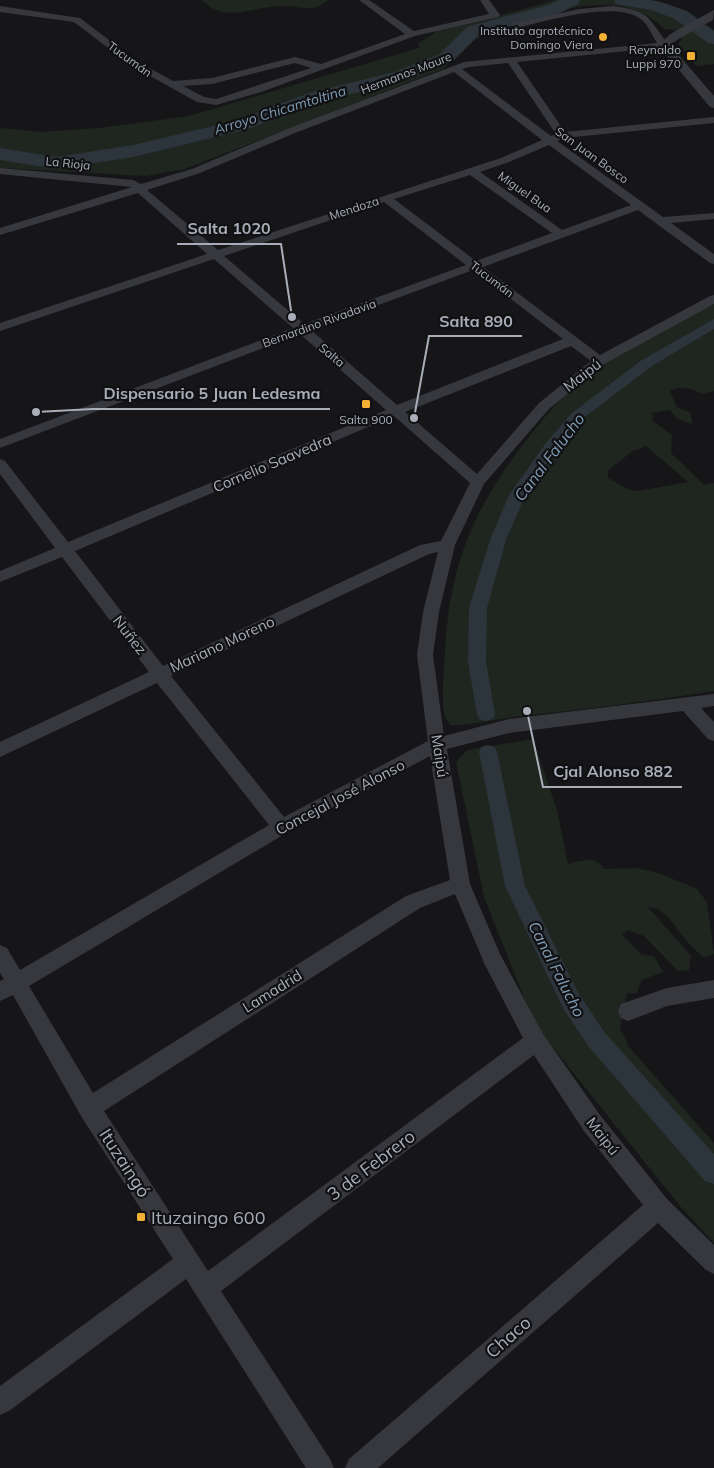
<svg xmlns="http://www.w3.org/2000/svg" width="714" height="1468" font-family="Mulish,sans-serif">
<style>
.green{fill:#1e261f;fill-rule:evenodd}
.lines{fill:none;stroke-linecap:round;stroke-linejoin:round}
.canal{fill:#2c353c;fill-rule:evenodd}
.river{fill:#2c353c;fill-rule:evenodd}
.minor{fill:#37383d;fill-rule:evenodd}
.tertiary{fill:#37383d;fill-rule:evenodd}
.poi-dot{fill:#f2b134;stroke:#111113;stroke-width:2}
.labels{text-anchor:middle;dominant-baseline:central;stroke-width:4.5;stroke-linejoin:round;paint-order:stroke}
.far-poi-label{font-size:12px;fill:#a8adb8;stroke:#111113;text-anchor:end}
.far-street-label{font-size:12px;fill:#a8adb8;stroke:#111113}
.far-water-label{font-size:14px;font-style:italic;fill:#7f9bb3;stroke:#111113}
.street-label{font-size:15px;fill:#a8adb8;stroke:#111113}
.water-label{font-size:16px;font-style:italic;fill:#7f9bb3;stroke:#111113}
.near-street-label{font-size:18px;fill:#a8adb8;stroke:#111113}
.near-poi-label{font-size:18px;fill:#a8adb8;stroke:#111113;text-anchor:start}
.leader{fill:none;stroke:#a8adb8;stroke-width:2}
.callout-dot{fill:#a8adb8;stroke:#111113;stroke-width:2}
.callout-label{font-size:16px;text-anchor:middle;font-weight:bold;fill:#a8adb8;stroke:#111113;stroke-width:4.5;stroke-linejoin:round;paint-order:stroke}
</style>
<rect width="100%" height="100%" fill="#161618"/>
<g class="green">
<path d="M202,0H328C311,14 303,6 284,6C256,5 225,25 202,0Z"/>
<path d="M555,0C581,0 609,0 636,0C659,2 695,16 714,30V64L696,66L678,44L681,40V33L685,32L677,30L664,29C651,15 630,6 610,5C570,3 514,22 478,38C473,40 464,42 460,46C454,51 450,62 445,68L185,169L146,176L0,168V128L40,132L99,128L189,116L419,48V43L442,28L506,14Z"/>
<path d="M714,304V391L702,394C692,388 681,385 670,391L677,407L691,413L692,424L677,419L670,410L652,413L653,421L672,435L671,453L704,485L714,483V691C651,701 587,709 523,716C499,718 475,726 451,725C448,721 444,717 444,712C441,693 445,657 446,636C453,551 482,494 536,428C558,400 585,373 616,354C647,335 682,320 714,304ZM646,446L688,482L639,491L630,490L608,478V470L633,451Z"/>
<path d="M533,739L557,810L568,864C582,861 595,855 604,869L636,868L655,872L696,888L707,902L714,954L704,958C698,952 691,946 685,939C674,927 666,907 648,907L691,956L689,970L678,971L644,936L628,930L622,934L642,955L654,956L663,972L642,980L636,994L627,993L620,1028L629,1047L714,1143V1243L680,1206L535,1025L484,897L456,762L466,751L473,749Z"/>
</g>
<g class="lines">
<g class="canal">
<path d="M714,319V329L652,366L582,419L556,449L525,496L506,540L487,608L486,662L495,714L493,719L486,721L479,719L477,714L468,662L469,608L490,540L509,495L546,443L572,413L642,360Z"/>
<path d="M488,745L495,747L497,752L525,886L579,994L605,1033L714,1154V1184L705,1181L589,1047L563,1008L505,886L479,752L481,747Z"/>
</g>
<g class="river">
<path d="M559,0H580L578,4L560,13L479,35L452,62L406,80L323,101L248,129L133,157L57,169L0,160V148L57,157L133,145L235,121L309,93L394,72L440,54L467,27L548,5Z"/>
<path d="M614,0H650L661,2L687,11L714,31V44L708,43L675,19L651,10L616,4Z"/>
</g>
<g class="minor">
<path d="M359,0H369L414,31L489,14L480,0H489L500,15L498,17L415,36L261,92L216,105L197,102L132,66L74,22L0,12V6L80,18L138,62L173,81L212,78L295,57L321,64L405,34ZM295,63L311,68L216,99L204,97L183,86L212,84Z"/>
<path d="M613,6C652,11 647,18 669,45L667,47L517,62L565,132L714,117V123L564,138L557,141L663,217L714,213V219L671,223L714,254V264L710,263L638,210L483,267L600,355L710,296L714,295V304L604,364L549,409L484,484L455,545L439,612L433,655L444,736L509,719L714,694V706L701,708L714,722V741L708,739L683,711L509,733L447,749L470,884L500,954L543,1034L600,1115L667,1199L714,1245V1274L706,1270L658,1223L378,1468H345L349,1459L643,1205L584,1131L534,1055L221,1291L330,1459L334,1468H306L186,1279L9,1411L0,1415V1386L173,1259L81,1116L13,995L0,1001V981L4,979L0,973V945L7,948L20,970L269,825L157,683L0,757V742L149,672L62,557L0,582V571L55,548L0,474V459L5,461L68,542L386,410L300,334L0,448V439L293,328L214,259L0,331V323L207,254L138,193L0,235V228L132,187L0,174V168L133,180L141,184L192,169L287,129L464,62L657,43C651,34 648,23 639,18C613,1 546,21 517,28L512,25L514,23L580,9ZM508,63L556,134L551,136L462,69L469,67ZM454,72L542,140L501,158L218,250L147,190L200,173L295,133ZM549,145L631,205L562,230L480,172L509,162ZM470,175L552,233L476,261L394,199ZM384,202L466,265L304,324L224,256ZM473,270L563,339L397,405L311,330ZM571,346L591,361L539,403L477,474L405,412ZM394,416L470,483L441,541L420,545L163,666L75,551ZM438,552L423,612L417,655L428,741L284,817L171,676L429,554ZM430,756L450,880L406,896L93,1093L29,986L288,832ZM455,894L485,965L523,1038L208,1271L104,1111L420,908Z"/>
<path d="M714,980V998L667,1006L628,1021L621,1018L618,1011L621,1004L667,988Z"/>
</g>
<path class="tertiary" d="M714,10L713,20L680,38L670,45L714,96V108L710,107L658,45L672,33Z"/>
</g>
<g class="poi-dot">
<circle cx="603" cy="37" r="5"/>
<rect x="686" y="51" width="10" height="10" rx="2.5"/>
<rect x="361" y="399" width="10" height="10" rx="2.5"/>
<rect x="136" y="1212" width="10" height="10" rx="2.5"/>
</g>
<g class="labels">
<g class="far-poi-label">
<text x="593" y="30">Instituto agrotécnico<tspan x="593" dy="14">Domingo Viera</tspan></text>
<text x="681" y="49">Reynaldo<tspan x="681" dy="14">Luppi 970</tspan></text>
<text x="366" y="419" text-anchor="middle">Salta 900</text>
</g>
<g class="far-street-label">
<text transform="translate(130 59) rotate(36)">Tucumán</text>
<text transform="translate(406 73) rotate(-21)">Hermanos Maure</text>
<text transform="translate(592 155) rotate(36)">San Juan Bosco</text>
<text transform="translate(68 163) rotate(6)">La Rioja</text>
<text transform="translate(525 192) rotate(35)">Miguel Bua</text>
<text transform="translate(354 208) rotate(-18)">Mendoza</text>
<text transform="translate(492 279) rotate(37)">Tucumán</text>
<text transform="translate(319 323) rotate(-20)">Bernardino Rivadavia</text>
<text transform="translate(332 355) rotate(40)">Salta</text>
</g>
<g class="far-water-label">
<text transform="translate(280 110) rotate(-17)">Arroyo Chicamtoltina</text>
</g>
<g class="street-label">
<text transform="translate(582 375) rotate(-38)">Maipú</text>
<text transform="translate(272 463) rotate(-23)">Cornelio Saavedra</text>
<text transform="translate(130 635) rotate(52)">Nuñez</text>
<text transform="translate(222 644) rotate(-25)">Mariano Moreno</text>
<text transform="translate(440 756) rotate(81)">Maipú</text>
<text transform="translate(340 797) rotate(-28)">Concejal José Alonso</text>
<text transform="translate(272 991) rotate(-32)">Lamadrid</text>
<text transform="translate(603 1136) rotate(52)">Maipú</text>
</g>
<g class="water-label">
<text transform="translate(549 457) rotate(-53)">Canal Falucho</text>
<text transform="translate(557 969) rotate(63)">Canal Falucho</text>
</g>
<g class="near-street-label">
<text transform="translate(125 1163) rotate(57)">Ituzaingó</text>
<text transform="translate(371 1165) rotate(-37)">3 de Febrero</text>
<text transform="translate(508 1337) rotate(-41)">Chaco</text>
</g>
<g class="near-poi-label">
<text x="151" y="1217">Ituzaingo 600</text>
</g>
</g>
<path class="leader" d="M292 317L281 244H177M414 418L429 336H522M36 412L93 409H330M527 711L543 787H682"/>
<g class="callout-dot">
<circle cx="292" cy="317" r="5"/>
<circle cx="414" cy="418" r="5"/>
<circle cx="36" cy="412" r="5"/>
<circle cx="527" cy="711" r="5"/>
</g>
<g class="callout-label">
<text x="229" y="234">Salta 1020</text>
<text x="476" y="327">Salta 890</text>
<text x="212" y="399">Dispensario 5 Juan Ledesma</text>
<text x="613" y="777">Cjal Alonso 882</text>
</g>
</svg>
